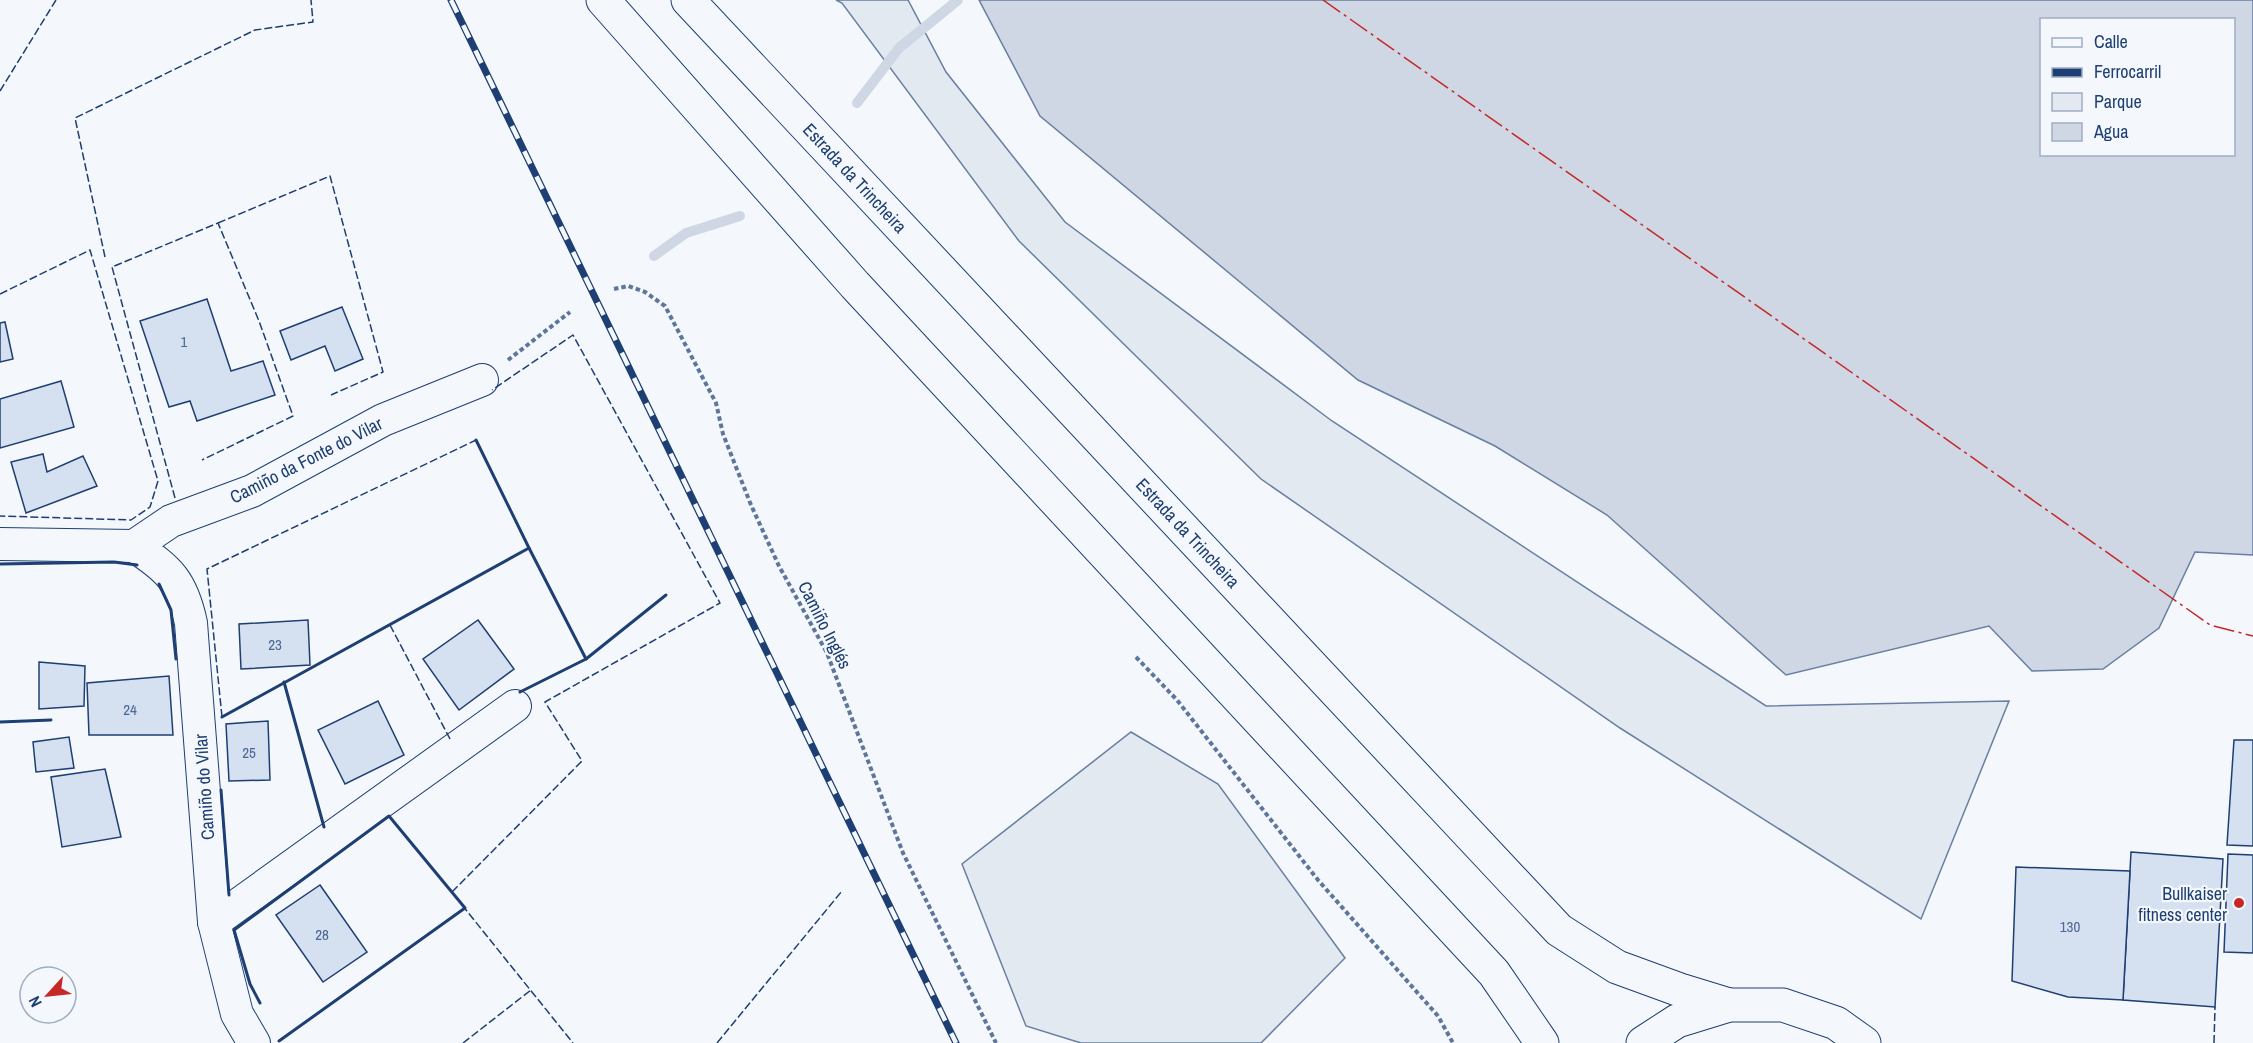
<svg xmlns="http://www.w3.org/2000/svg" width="2253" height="1043" font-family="'Archivo Narrow',sans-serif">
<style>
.green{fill:#e3e9f0;stroke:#687fa3;stroke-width:1.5}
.water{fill:#cfd7e4;stroke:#687fa3;stroke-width:1.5;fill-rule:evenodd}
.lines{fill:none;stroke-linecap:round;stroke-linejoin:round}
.stream{stroke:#cfd7e4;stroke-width:10}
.building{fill:#d5e0f0;stroke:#1d3f73;stroke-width:1.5}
.street-casing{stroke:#1d3f73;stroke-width:34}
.highway-casing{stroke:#1d3f73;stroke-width:35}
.path{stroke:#5e769c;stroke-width:4;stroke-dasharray:4.5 3;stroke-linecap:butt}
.street{stroke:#f4f7fb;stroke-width:32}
.highway{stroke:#f4f7fb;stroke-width:33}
.rail-casing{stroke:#1d3f73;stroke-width:7}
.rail{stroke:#f4f7fb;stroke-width:4.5;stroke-dasharray:14;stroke-linecap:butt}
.fence{stroke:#1d3f73;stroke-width:1.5;stroke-dasharray:8 3;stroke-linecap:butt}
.wall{stroke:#1d3f73;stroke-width:3}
.power{stroke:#c62828;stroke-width:1.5;stroke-dasharray:21 4.5 3 4.5;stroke-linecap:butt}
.poi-dot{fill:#c62828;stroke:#f4f7fb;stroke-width:2}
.labels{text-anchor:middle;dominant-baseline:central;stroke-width:4.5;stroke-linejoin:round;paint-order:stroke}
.number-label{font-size:15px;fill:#4b6792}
.street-label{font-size:18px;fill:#1d3f73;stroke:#f4f7fb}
.poi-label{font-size:18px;fill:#1d3f73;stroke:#f4f7fb;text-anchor:end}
</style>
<rect width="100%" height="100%" fill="#f4f7fb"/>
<g class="green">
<path d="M836,0H908L946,72L1065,222L1332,421L1766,706L2009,701L1921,919L1620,728L1261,479L1019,241L842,3Z"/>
<path d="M1131,732L1218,784L1345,958L1261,1043H1081L1026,1026L962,864Z"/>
</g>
<path class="water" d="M979,0H2253V555L2195,552L2159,628L2103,669L2032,671L1989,626L1786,675L1607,515L1495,446L1358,380L1040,116ZM2042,20H2234V154H2042Z"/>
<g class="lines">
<g class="stream">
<path d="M857,103L899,48L958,0"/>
<path d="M654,256L686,233L740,216"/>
</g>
</g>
<g class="building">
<path d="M207,299L231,371L263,361L275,395L197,421L190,401L169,407L140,321Z"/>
<path d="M342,307L363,359L335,371L325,346L291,360L280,331Z"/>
<path d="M5,322L13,359L0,362V323Z"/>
<path d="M61,381L74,427L0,448V399Z"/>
<path d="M43,454L47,472L83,456L97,486L26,513L11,462Z"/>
<path d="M308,620L310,665L241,669L239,624Z"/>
<path d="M478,620L514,669L459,710L423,659Z"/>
<path d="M39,662L85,666L84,706L39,709Z"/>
<path d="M169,676L173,735H89L87,683Z"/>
<path d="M378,701L404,755L345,784L318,730Z"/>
<path d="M268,721L270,780L229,781L226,724Z"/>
<path d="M69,737L74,768L36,772L33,742Z"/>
<path d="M2234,740H2253V846L2227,845Z"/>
<path d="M105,769L121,837L62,847L51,777Z"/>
<path d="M2131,852L2223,859L2215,1007L2123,1000Z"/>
<path d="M2228,854L2253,855V953L2224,952Z"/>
<path d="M2016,867L2130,871L2123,1000L2068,997L2012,981Z"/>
<path d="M320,885L367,952L323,982L276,915Z"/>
</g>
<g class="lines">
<g class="street-casing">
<g id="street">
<path d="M0,544L134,546"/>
<path d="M134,546C169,569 182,581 191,623L214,922L237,1014L254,1043"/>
<path d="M134,546L171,521L252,491L383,420L482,380"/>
<path d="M214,922L515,706"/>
</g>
</g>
<g class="highway-casing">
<g id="highway">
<path d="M603,0L855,285L1494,973L1542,1043"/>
<path d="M688,0L1559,930L1617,967L1680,990L1729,1005"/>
<path d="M1643,1043L1677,1021L1729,1005H1783L1836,1023L1864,1043"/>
</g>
</g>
<g class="path">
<path d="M614,289L628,286L645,292L665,306L716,403L723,434L751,505L779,566L827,653L903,853L996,1043"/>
<path d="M508,360L570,312"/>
<path d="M1136,657L1177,700L1318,880L1438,1016L1453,1043"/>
</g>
<use href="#street" class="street"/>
<use href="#highway" class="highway"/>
<g class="rail-casing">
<path id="rail" d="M451,0L956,1043"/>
</g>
<use href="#rail" class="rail"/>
<g class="fence">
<path d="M0,91L56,0"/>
<path d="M218,223L330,176L383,372L331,395"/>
<path d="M105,257L75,118L255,30L313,22L311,0"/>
<path d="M0,294L90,250L158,481L150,507L131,520L0,516"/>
<path d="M175,498L112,267L218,223L259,321L293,416L202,460"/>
<path d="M390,625L450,739"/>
<path d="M222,717L207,569L476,440"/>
<path d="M452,892L582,761L545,702L720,603L573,335L492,390"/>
<path d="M462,905L573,1043"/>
<path d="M463,1043L531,990"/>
<path d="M717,1043L842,891"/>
<path d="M2214,1043L2215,1007"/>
</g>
<g class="wall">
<path d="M0,564L114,562L137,565"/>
<path d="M159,584L171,610L176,659"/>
<path d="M586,659L666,595"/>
<path d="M284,682L324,827"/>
<path d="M520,692L586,659L529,548"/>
<path d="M222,717L529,548L476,440"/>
<path d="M0,722L51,720"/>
<path d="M221,790L229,895"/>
<path d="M260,1003L250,984L234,930L389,816L465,908L279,1041"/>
</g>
<path class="power" d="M1323,0L2210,625L2253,636"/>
</g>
<circle class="poi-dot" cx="2239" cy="903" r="6"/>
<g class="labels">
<g class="number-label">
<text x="184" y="341">1</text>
<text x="275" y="644">23</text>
<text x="130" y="709">24</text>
<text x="249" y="752">25</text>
<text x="2070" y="926">130</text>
<text x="322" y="934">28</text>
</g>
<g class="street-label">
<text transform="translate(855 178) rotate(47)">Estrada da Trincheira</text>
<text transform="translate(306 460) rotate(-27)">Camiño da Fonte do Vilar</text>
<text transform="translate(1188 533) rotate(47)">Estrada da Trincheira</text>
<text transform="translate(825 625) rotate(63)">Camiño Inglés</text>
<text transform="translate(204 787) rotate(-94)">Camiño do Vilar</text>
</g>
<g class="poi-label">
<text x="2227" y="893">Bullkaiser<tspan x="2227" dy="21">fitness center</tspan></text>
</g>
</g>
<rect x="2040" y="18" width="195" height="138" fill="#f4f7fb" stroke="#9eadc5" stroke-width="1.5"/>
<rect x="2052" y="38" width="30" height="9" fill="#f4f7fb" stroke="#9eadc5" stroke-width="1.5"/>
<text x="2094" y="48" font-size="18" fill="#1d3f73">Calle</text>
<rect x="2052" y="68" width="30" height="9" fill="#1d3f73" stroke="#9eadc5" stroke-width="1.5"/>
<text x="2094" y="78" font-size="18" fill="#1d3f73">Ferrocarril</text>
<rect x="2052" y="93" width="30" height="18" fill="#e3e9f0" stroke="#9eadc5" stroke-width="1.5"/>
<text x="2094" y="108" font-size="18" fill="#1d3f73">Parque</text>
<rect x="2052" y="123" width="30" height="18" fill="#cfd7e4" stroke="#9eadc5" stroke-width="1.5"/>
<text x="2094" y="138" font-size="18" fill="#1d3f73">Agua</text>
<g transform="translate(48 995) rotate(243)"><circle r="28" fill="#f4f7fb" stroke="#9eadc5" stroke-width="1.5"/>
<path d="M0-4.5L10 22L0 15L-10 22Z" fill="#c62828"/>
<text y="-9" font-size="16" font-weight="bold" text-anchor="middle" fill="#1d3f73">N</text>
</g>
</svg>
